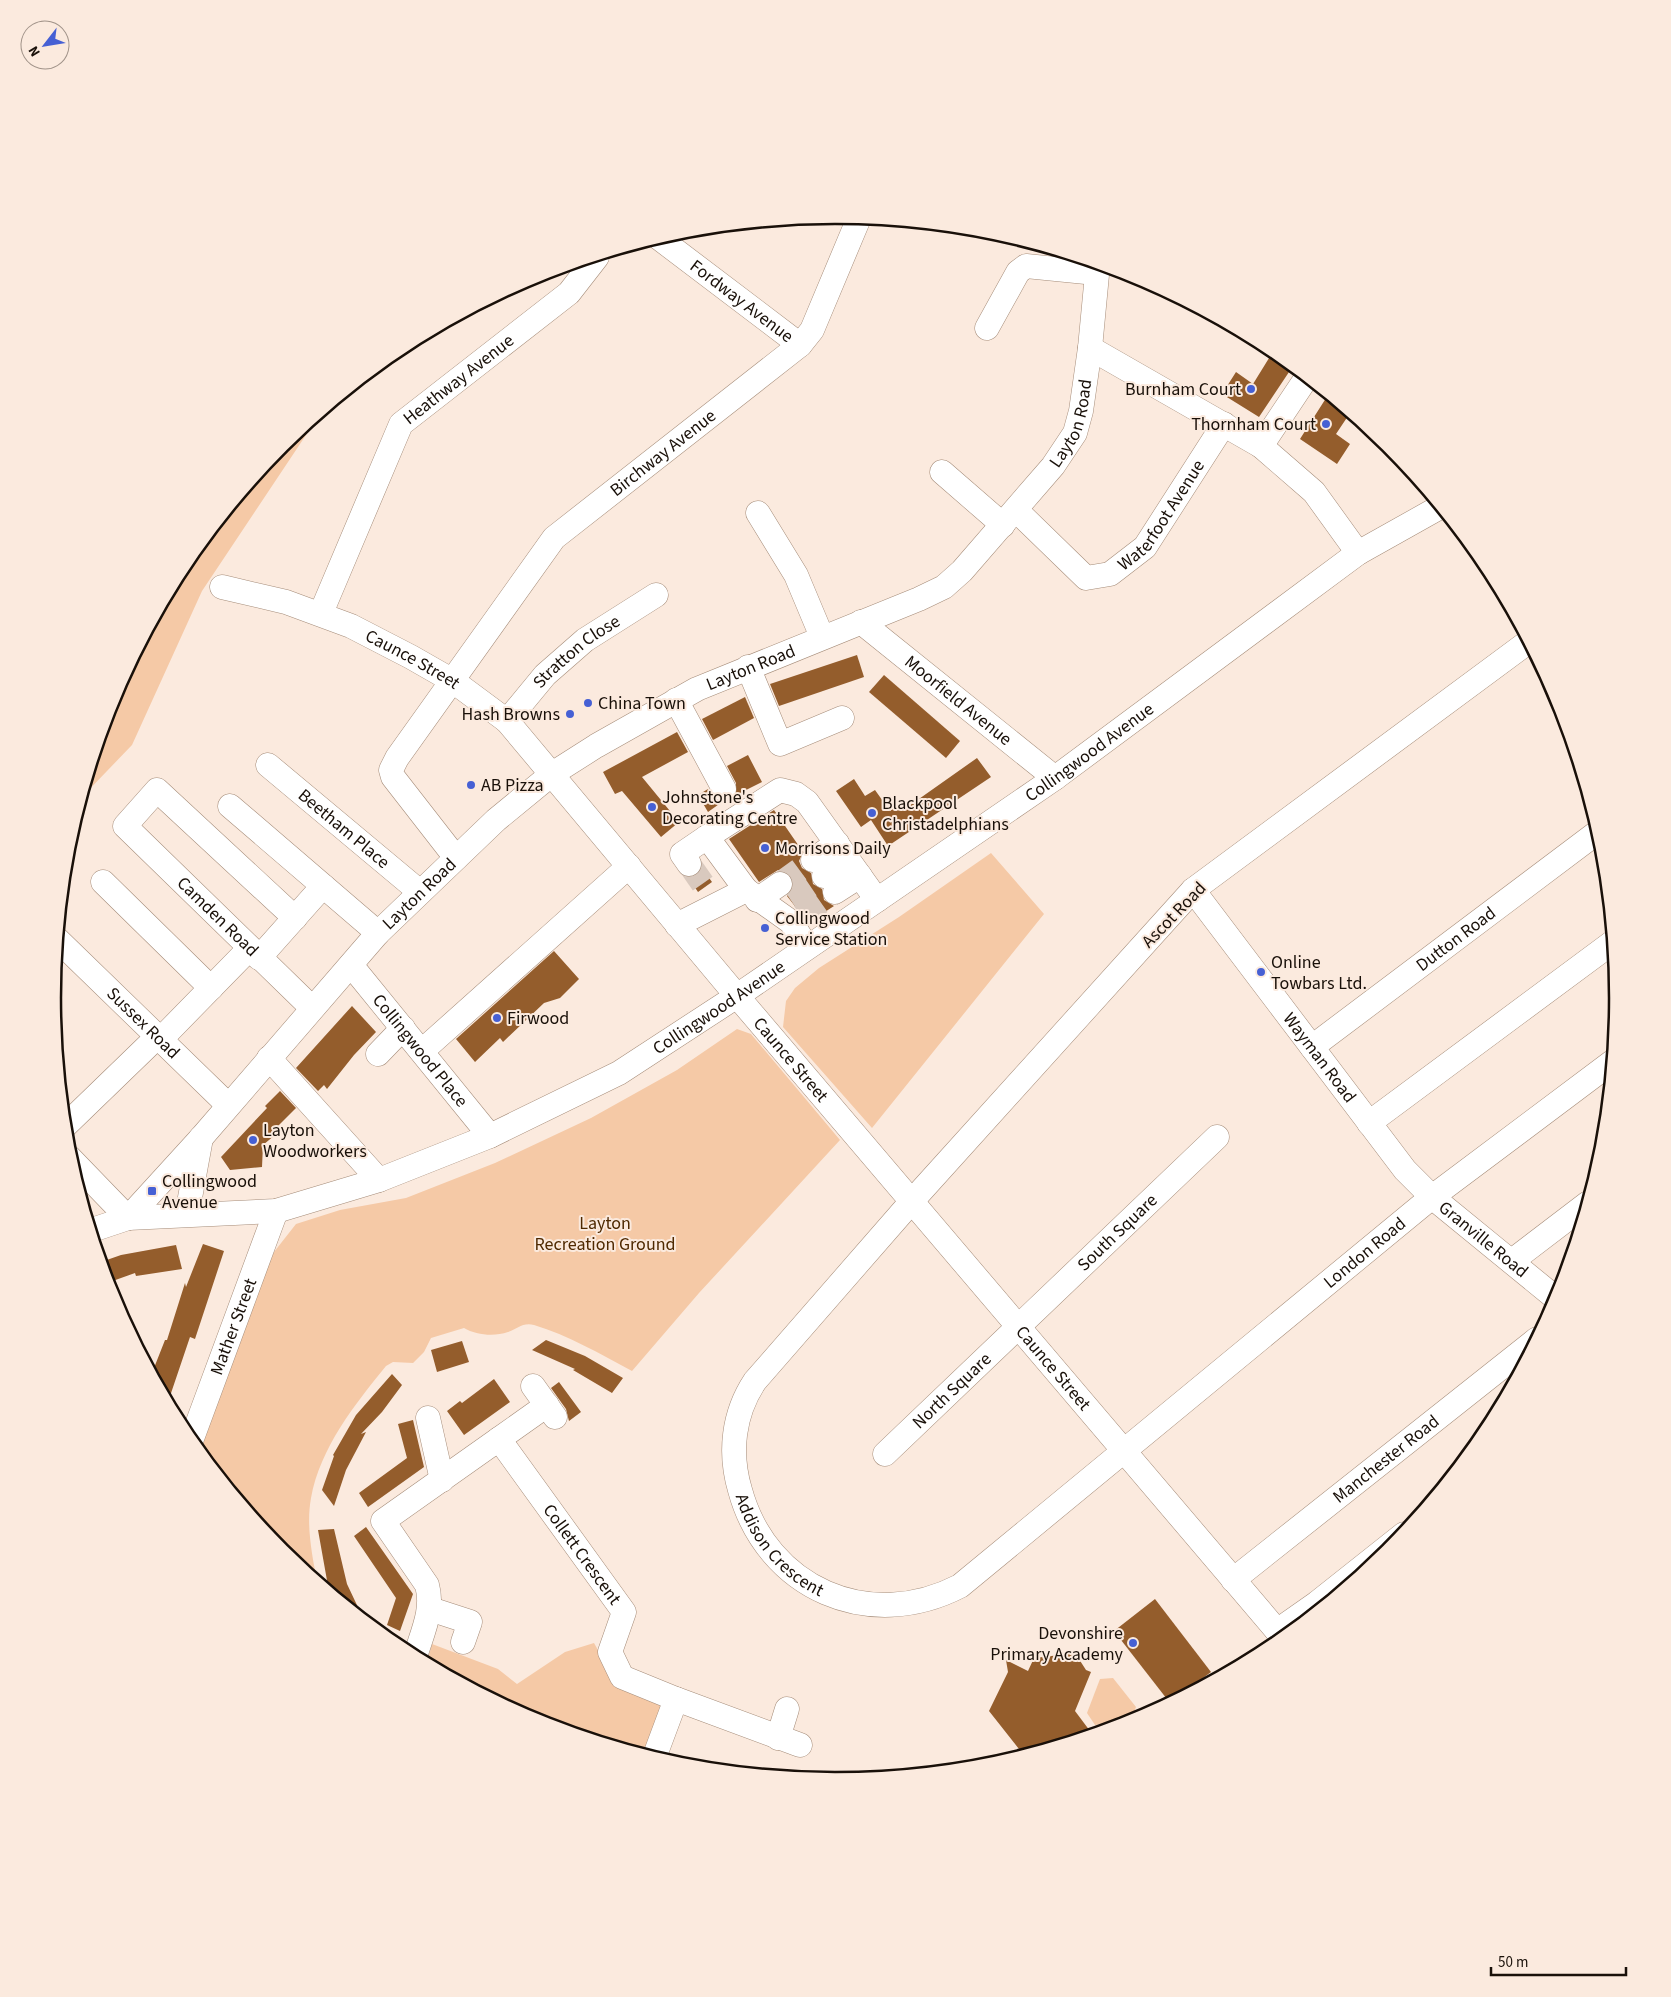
<svg xmlns="http://www.w3.org/2000/svg" width="1671" height="1997" font-family="'Source Sans 3',sans-serif">
<style>
.green{fill:#f5c9a6}
.building{fill:#945d2c}
.lines{fill:none;stroke-linecap:round;stroke-linejoin:round}
.minor-tunnel{stroke:#d9c9be;stroke-width:24;stroke-dasharray:24 12;stroke-linecap:butt}
.minor-casing{stroke:#a58c79;stroke-width:25}
.minor{stroke:#fff;stroke-width:24}
.poi-dot{fill:#4660d4;stroke:#fbeade;stroke-width:2}
.labels{text-anchor:middle;dominant-baseline:central;stroke-width:4;stroke-linejoin:round;paint-order:stroke}
.street-label{font-size:18px;fill:#191009;stroke:#fbeade}
.poi-label{font-size:18px;fill:#191009;stroke:#fbeade;text-anchor:start}
.park-label{font-size:18px;fill:#4f2900;stroke:#fbeade}
.rim{fill:none;stroke:#191009;stroke-width:2.5}
</style>
<rect width="100%" height="100%" fill="#fbeade"/>
<g class="green">
<path d="M320,414L202,591L132,745L82,797L112,699L185,563L282,445Z"/>
<path d="M991,853L1044,914L872,1128L783,1027L786,1001L795,988L819,968L899,917Z"/>
<path d="M737,1029L751,1034L840,1140L699,1293L632,1371C600,1354 568,1335 534,1325C523,1322 517,1329 508,1332C494,1337 476,1335 464,1328L431,1338L424,1352L413,1363L393,1362L386,1366C355,1404 320,1448 311,1498C306,1525 312,1555 317,1581L282,1552L198,1450L255,1296L274,1252L296,1224L340,1210L406,1198L495,1163L591,1118L677,1070Z"/>
<path d="M594,1643L603,1659L607,1673L620,1684L665,1704L647,1756L536,1722L427,1663L432,1644L498,1669L517,1684L565,1652Z"/>
<path d="M1113,1678L1136,1707L1131,1720L1095,1725L1087,1713L1100,1679Z"/>
</g>
<g class="building">
<path d="M1274,350L1293,366L1259,417L1222,394L1236,372L1253,384Z"/>
<path d="M1328,395L1350,413L1336,434L1350,444L1337,464L1300,439Z"/>
<path d="M857,655L864,677L779,706L770,684Z"/>
<path d="M884,675L960,741L946,758L869,692Z"/>
<path d="M745,697L754,718L713,740L702,719Z"/>
<path d="M677,732L688,752L642,777L679,822L661,837L622,791L615,794L603,772Z"/>
<path d="M748,755L762,782L736,795V783L727,766Z"/>
<path d="M977,758L991,777L888,846L871,820L861,827L836,791L854,779L865,796L875,790L890,811L904,801L909,806Z"/>
<path d="M708,789L716,800L722,802L708,812L698,795Z"/>
<path d="M774,810L803,852L799,861L802,868L811,873L813,884L822,889L824,900L834,906L808,923L787,896L793,889L794,882L791,876L785,871L778,870L759,882L729,839Z"/>
<path d="M702,868L712,882L698,892L688,877L696,875Z"/>
<path d="M554,951L579,979L560,998L544,1003L503,1042L500,1038L475,1062L456,1039Z"/>
<path d="M352,1006L376,1032L354,1055L327,1089L324,1085L318,1091L296,1068Z"/>
<path d="M280,1091L296,1108L272,1132L275,1135L263,1145L262,1167L230,1170L221,1157L267,1108L265,1106Z"/>
<path d="M203,1244L224,1251L195,1339L190,1337L168,1402L152,1373L165,1340H167L185,1283L186,1287Z"/>
<path d="M176,1245L182,1269L136,1276L135,1273L107,1283L101,1262L121,1255Z"/>
<path d="M546,1340L585,1356L623,1378L612,1393L573,1370L575,1369L532,1350Z"/>
<path d="M462,1341L469,1362L437,1372L431,1350Z"/>
<path d="M392,1374L402,1385L382,1412L361,1434L366,1432L346,1470L334,1506L322,1490L334,1456L333,1455L356,1415Z"/>
<path d="M494,1379L510,1402L464,1435L447,1411L460,1401L462,1403Z"/>
<path d="M559,1382L581,1412L569,1421L566,1409L551,1388Z"/>
<path d="M413,1420L424,1467L368,1507L359,1493L407,1458L398,1424Z"/>
<path d="M366,1527L413,1594L400,1631L387,1625L396,1598L354,1536Z"/>
<path d="M334,1529L347,1584L364,1620L331,1592L328,1586L318,1530Z"/>
<path d="M1155,1599L1211,1672L1170,1703L1114,1631Z"/>
<path d="M1069,1654L1077,1656L1086,1670L1091,1672L1075,1711L1093,1735L1051,1747L1049,1745L1019,1749L989,1711L1008,1672L1006,1660L1028,1671L1034,1658Z"/>
</g>
<g class="lines">
<g class="minor-tunnel">
<path d="M689,864L705,887"/>
<path d="M780,884L813,860"/>
<path d="M790,899L824,876"/>
<path d="M801,916L835,892"/>
</g>
<g class="minor-casing">
<g id="minor">
<path id="s1" d="M659,238L800,345"/>
<path d="M987,328L1018,272L1026,266L1096,273"/>
<path d="M1090,348L1261,446L1314,492L1358,553"/>
<path d="M1261,446L1307,377"/>
<path d="M942,472L1003,525"/>
<path id="s2" d="M1016,510L1086,578L1110,574L1145,547L1224,424"/>
<path d="M758,513L796,575L822,637"/>
<path id="s3" d="M222,587L286,602L351,626L411,657L453,681L507,721L737,996L1284,1639"/>
<path id="s4" d="M321,613L401,424L569,293L597,257"/>
<path id="s5" d="M861,622L1055,778"/>
<path id="s6" d="M1528,642L1193,890L912,1201L755,1381C733,1414 729,1453 740,1490C767,1589 869,1633 960,1586L1432,1197L1612,1062"/>
<path d="M748,667L780,744L842,718"/>
<path d="M676,700L724,789"/>
<path id="s7" d="M507,721L545,675L585,640L656,595"/>
<path id="s8" d="M268,765L420,892"/>
<path d="M230,806L378,933"/>
<path id="s9" d="M456,858L393,777L391,770L397,758L554,538L800,345L812,330L859,218"/>
<path d="M813,860L837,843"/>
<path d="M689,864L682,854L707,837"/>
<path d="M824,876L848,859"/>
<path d="M103,882L211,988"/>
<path id="s10" d="M1193,890L1405,1170L1432,1197L1558,1300"/>
<path d="M835,892L860,876"/>
<path d="M757,900L780,884"/>
<path id="s11" d="M295,918L157,790L125,826L312,1008"/>
<path d="M677,925L746,890"/>
<path id="s12" d="M58,940L228,1105"/>
<path d="M807,947L791,922L746,890L707,837L780,790L796,794L807,802L877,900"/>
<path d="M259,958L323,886"/>
<path id="s13" d="M351,965L490,1136"/>
<path d="M160,1040L249,949"/>
<path id="s14" d="M1312,1047L1599,831"/>
<path d="M422,1051L629,866"/>
<path d="M378,1054L403,1028"/>
<path d="M269,1058L379,1180"/>
<path d="M1369,1123L1613,942"/>
<path d="M65,1126L157,1037"/>
<path d="M69,1157L128,1218"/>
<path d="M187,1214L201,1138"/>
<path id="s15" d="M128,1218L201,1138L378,933L496,820L552,774L596,746L697,689L919,599L944,587L962,571L1053,466L1075,433L1081,411L1090,348L1098,264"/>
<path id="s16" d="M92,1230L128,1218L276,1211L379,1180L490,1136L619,1073L737,996L1055,778L1358,553L1440,507"/>
<path d="M1512,1261L1588,1203"/>
<path d="M533,1386L555,1417"/>
<path d="M428,1418L442,1480"/>
<path d="M499,1439L547,1405"/>
<path id="s17" d="M191,1441L276,1211"/>
<path id="s18" d="M885,1454L1217,1137"/>
<path id="s19" d="M1233,1580L1537,1339"/>
<path d="M430,1609L470,1622L463,1642"/>
<path d="M1277,1631L1317,1603L1404,1534"/>
<path id="s20" d="M415,1657C422,1633 434,1610 427,1585L383,1521L499,1439L624,1612L610,1652L622,1677L676,1699L654,1758"/>
<path d="M676,1699L800,1745"/>
<path d="M778,1738L787,1709"/>
</g>
</g>
<use href="#minor" class="minor"/>
</g>
<g class="poi-dot">
<circle cx="1251" cy="389" r="5"/>
<circle cx="1326" cy="424" r="5"/>
<circle cx="588" cy="703" r="5"/>
<circle cx="570" cy="714" r="5"/>
<circle cx="471" cy="785" r="5"/>
<circle cx="652" cy="807" r="5"/>
<circle cx="872" cy="813" r="5"/>
<circle cx="765" cy="848" r="5"/>
<circle cx="765" cy="928" r="5"/>
<circle cx="1261" cy="972" r="5"/>
<circle cx="497" cy="1018" r="5"/>
<circle cx="253" cy="1140" r="5"/>
<rect x="147" y="1186" width="10" height="10" rx="2.5"/>
<circle cx="1133" cy="1643" r="5"/>
</g>
<g class="labels">
<g class="street-label">
<text stroke="none"><textPath href="#s1" startOffset="104">Fordway Avenue</textPath></text>
<text stroke="none"><textPath href="#s4" startOffset="278">Heathway Avenue</textPath></text>
<text stroke="none"><textPath href="#s15" startOffset="1261">Layton Road</textPath></text>
<text stroke="none"><textPath href="#s9" startOffset="532">Birchway Avenue</textPath></text>
<text stroke="none"><textPath href="#s2" startOffset="201">Waterfoot Avenue</textPath></text>
<text stroke="none"><textPath href="#s7" startOffset="99">Stratton Close</textPath></text>
<text stroke="none"><textPath href="#s3" startOffset="205">Caunce Street</textPath></text>
<text stroke="none"><textPath href="#s15" startOffset="841">Layton Road</textPath></text>
<text stroke="none"><textPath href="#s5" startOffset="125">Moorfield Avenue</textPath></text>
<text stroke="none"><textPath href="#s16" startOffset="1126">Collingwood Avenue</textPath></text>
<text stroke="none"><textPath href="#s8" startOffset="99">Beetham Place</textPath></text>
<text stroke="none"><textPath href="#s15" startOffset="436">Layton Road</textPath></text>
<text transform="translate(1174 915) rotate(-46)">Ascot Road</text>
<text stroke="none"><textPath href="#s11" startOffset="366">Camden Road</textPath></text>
<text stroke="none"><textPath href="#s14" startOffset="180">Dutton Road</textPath></text>
<text stroke="none"><textPath href="#s16" startOffset="676">Collingwood Avenue</textPath></text>
<text stroke="none"><textPath href="#s12" startOffset="119">Sussex Road</textPath></text>
<text stroke="none"><textPath href="#s13" startOffset="110">Collingwood Place</textPath></text>
<text stroke="none"><textPath href="#s10" startOffset="210">Wayman Road</textPath></text>
<text stroke="none"><textPath href="#s3" startOffset="760">Caunce Street</textPath></text>
<text stroke="none"><textPath href="#s18" startOffset="321">South Square</textPath></text>
<text stroke="none"><textPath href="#s10" startOffset="456">Granville Road</textPath></text>
<text stroke="none"><textPath href="#s6" startOffset="1990">London Road</textPath></text>
<text stroke="none"><textPath href="#s17" startOffset="122">Mather Street</textPath></text>
<text stroke="none"><textPath href="#s3" startOffset="1165">Caunce Street</textPath></text>
<text stroke="none"><textPath href="#s18" startOffset="92">North Square</textPath></text>
<text stroke="none"><textPath href="#s19" startOffset="195">Manchester Road</textPath></text>
<text stroke="none"><textPath href="#s6" startOffset="1258">Addison Crescent</textPath></text>
<text stroke="none"><textPath href="#s20" startOffset="436">Collett Crescent</textPath></text>
</g>
<g class="poi-label">
<text x="1241" y="389" text-anchor="end">Burnham Court</text>
<text x="1316" y="424" text-anchor="end">Thornham Court</text>
<text x="598" y="703">China Town</text>
<text x="560" y="714" text-anchor="end">Hash Browns</text>
<text x="481" y="785">AB Pizza</text>
<text x="662" y="797">Johnstone's<tspan x="662" dy="21">Decorating Centre</tspan></text>
<text x="882" y="803">Blackpool<tspan x="882" dy="21">Christadelphians</tspan></text>
<text x="775" y="848">Morrisons Daily</text>
<text x="775" y="918">Collingwood<tspan x="775" dy="21">Service Station</tspan></text>
<text x="1271" y="962">Online<tspan x="1271" dy="21">Towbars Ltd.</tspan></text>
<text x="507" y="1018">Firwood</text>
<text x="263" y="1130">Layton<tspan x="263" dy="21">Woodworkers</tspan></text>
<text x="162" y="1181">Collingwood<tspan x="162" dy="21">Avenue</tspan></text>
<text x="1123" y="1633" text-anchor="end">Devonshire<tspan x="1123" dy="21">Primary Academy</tspan></text>
</g>
<g class="park-label">
<text x="605" y="1223">Layton<tspan x="605" dy="21">Recreation Ground</tspan></text>
</g>
</g>
<path d="M0 0H1671V1997H0ZM61 998a774 774 0 1 1 1548 0a774 774 0 1 1-1548 0Z" fill="#fbeade" fill-rule="evenodd"/>
<path class="rim" d="M61 998a774 774 0 1 1 1548 0a774 774 0 1 1-1548 0Z"/>
<g transform="translate(45 45) rotate(239)"><circle r="24" fill="#fbeade" stroke="#a19389"/>
<path d="M0-4L9 19L0 12L-9 19Z" fill="#4660d4"/>
<text y="-8" font-size="14" font-weight="bold" text-anchor="middle" fill="#191009">N</text>
</g>
<path d="M1491 1967v8h135v-8" fill="none" stroke="#191009" stroke-width="2.5"/>
<text x="1498" y="1967" font-size="15" fill="#191009" stroke="#fbeade" stroke-width="4" paint-order="stroke">50 m</text>
</svg>
